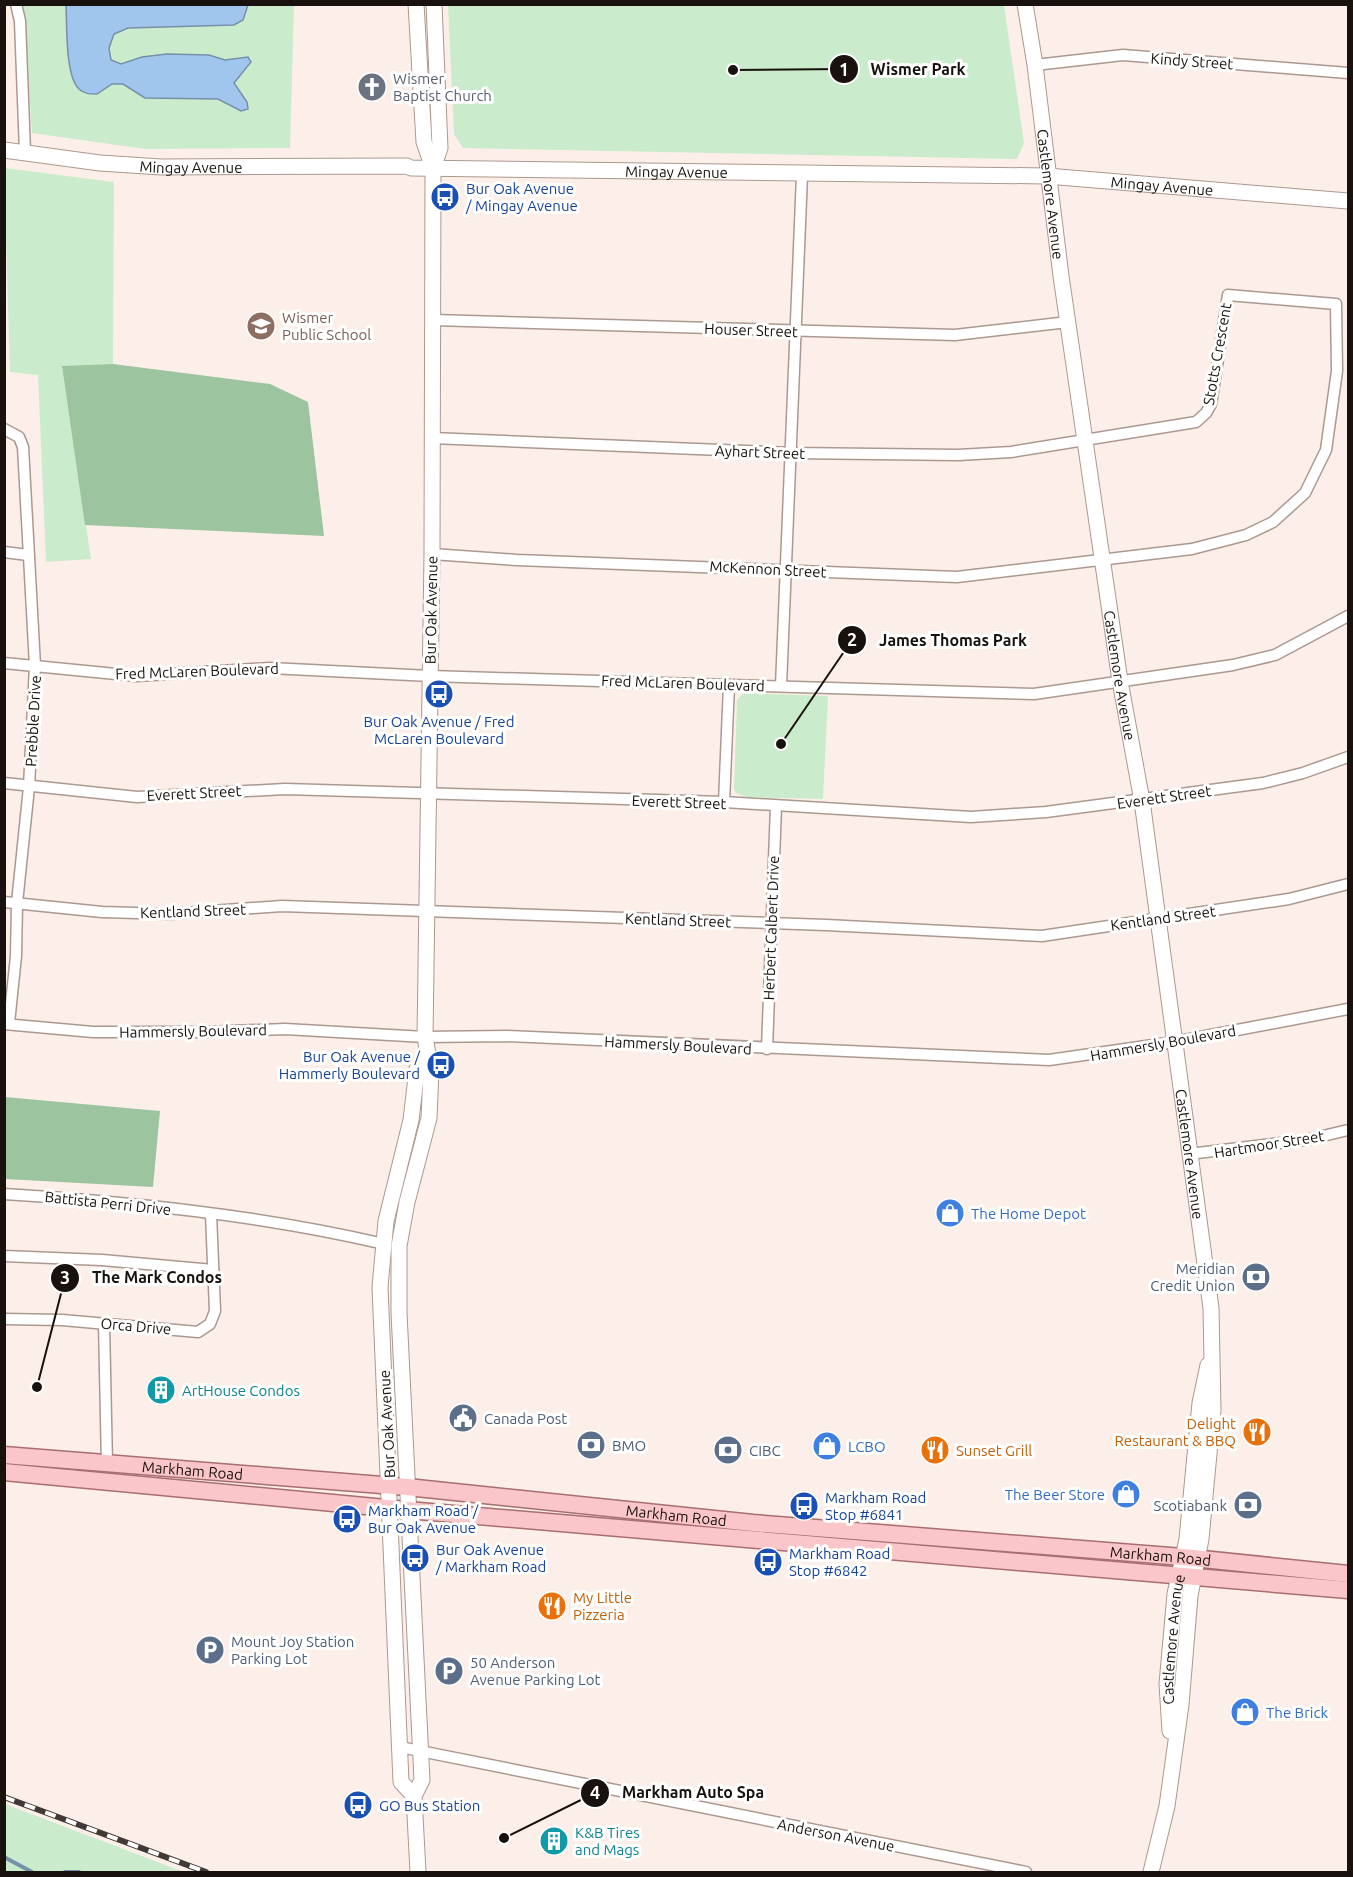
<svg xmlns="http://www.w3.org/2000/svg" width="1353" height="1877" font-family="Ubuntu,sans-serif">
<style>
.green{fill:#caebcc}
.forest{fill:#9bc49f}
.water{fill:#a0c6ed;stroke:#7790aa;stroke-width:1.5}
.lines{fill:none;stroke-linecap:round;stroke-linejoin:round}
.stream{stroke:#7790aa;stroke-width:4}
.street-casing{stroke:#ac988f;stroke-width:13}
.secondary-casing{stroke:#ac988f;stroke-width:17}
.primary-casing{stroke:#a86e70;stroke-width:19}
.street{stroke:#fff;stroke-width:10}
.secondary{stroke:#fff;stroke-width:15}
.primary{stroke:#fac6c9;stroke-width:16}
.rail-casing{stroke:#413935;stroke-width:6}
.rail{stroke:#fff;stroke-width:4;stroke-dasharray:11;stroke-linecap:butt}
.labels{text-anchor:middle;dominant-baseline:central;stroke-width:6;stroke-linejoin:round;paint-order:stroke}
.street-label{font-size:15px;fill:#18110d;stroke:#fff}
.worship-label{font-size:15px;fill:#5b616d;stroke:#fff;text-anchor:start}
.transit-label{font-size:15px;fill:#164399;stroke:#fff;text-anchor:start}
.education-label{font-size:15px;fill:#785e54;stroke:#fff;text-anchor:start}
.shop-label{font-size:15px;fill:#366cbe;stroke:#fff;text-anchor:start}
.service-label{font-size:15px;fill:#4e5e75;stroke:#fff;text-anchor:start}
.culture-label{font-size:15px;fill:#0d838f;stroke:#fff;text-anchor:start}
.food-label{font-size:15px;fill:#c56008;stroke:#fff;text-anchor:start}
.leader{fill:none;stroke:#18110d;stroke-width:2}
.callout-dot{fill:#18110d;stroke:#fff;stroke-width:2}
.mark-label{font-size:18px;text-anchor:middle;font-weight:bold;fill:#fff}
.callout-label{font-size:16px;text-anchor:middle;font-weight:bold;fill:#18110d;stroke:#fff;stroke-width:6;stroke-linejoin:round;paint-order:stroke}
</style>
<rect width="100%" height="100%" fill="#fcefe9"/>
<g class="green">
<path d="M23,5H294L290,148L145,149L32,133Z"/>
<path d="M448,5H1004L1024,143L1017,159L463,148L454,134Z"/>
<path d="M4,168L114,182L113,364L62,367L91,559L46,562L38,375L10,372Z"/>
<path d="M744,693L828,696L823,799L747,797L736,793L734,789L737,700Z"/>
<path d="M5,1804L184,1872H5Z"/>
</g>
<g class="forest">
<path d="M113,364L270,384L308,402L324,536L85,525L62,366Z"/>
<path d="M5,1097L160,1111L153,1187L5,1179Z"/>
</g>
<path class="water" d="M66,5H248L243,20L234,25L128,28L114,34L109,48L111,60L121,64L142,57L167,54L209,55L225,60L248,57L251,62L234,83L247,102L248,109L241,111L218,99L145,98L123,84H112L97,94C90,94 84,94 79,89C65,76 67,24 66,5Z"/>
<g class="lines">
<g class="stream">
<path d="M4,1857L32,1872"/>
<path d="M65,1872H79"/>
</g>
<g class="street-casing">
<g id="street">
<path d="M16,4L20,21L25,152"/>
<path d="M1035,65L1123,55L1348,73"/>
<path d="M433,320L955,335L1068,322"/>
<path d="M4,429L19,437L23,447L35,666L29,787L17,903L16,956L9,1023"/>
<path d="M432,438L792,453L958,455L1011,452L1196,422L1206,413L1211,404L1228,295L1336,304L1337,371L1326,450L1305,493L1273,522L1246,535L1192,549L957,577L517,560L432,554"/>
<path d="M4,552L28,555"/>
<path d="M4,663L136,676L270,668L430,676L1034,694L1233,665L1275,655L1348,616"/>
<path d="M781,686L802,175"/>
<path d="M4,783L137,797L285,789L724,802L971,817L1046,812L1263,783L1303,773L1348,757"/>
<path d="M724,802L729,685"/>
<path d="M4,902L102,912L170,914L282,906L826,925L1042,936L1289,899L1348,884"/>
<path d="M4,1024L93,1032H205L285,1029L425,1037L507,1036L1049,1060L1174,1042L1348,1009"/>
<path d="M767,1049L776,806"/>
<path d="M1189,1154L1306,1140L1348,1130"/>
<path d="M4,1194C131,1202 260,1215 384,1244"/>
<path d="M4,1256L102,1260L213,1270"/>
<path d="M4,1319L62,1320L198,1332L210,1324L215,1311L211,1214"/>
<path d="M104,1324L107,1465"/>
<path d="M400,1747L1026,1872"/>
</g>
</g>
<g class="secondary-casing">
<g id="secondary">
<path d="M416,4L424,142L433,168L432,554L425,1037L431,1071L429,1118L407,1202L399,1246V1313L422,1780L414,1796L418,1872"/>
<path id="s1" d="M1025,4L1035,65L1061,276L1120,681L1142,801L1211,1308L1213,1411L1201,1539L1190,1596L1181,1705L1167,1806L1151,1872"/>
<path id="s2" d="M4,150L100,163L161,167L407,166L411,168L1047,176L1348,201"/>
<path d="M433,168L440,148L434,4"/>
<path id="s3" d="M1170,1731L1167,1684L1175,1594L1187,1539L1200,1403L1208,1365"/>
<path d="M414,1796L401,1782L380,1287L386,1221L411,1120L417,1069L426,1052"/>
</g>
</g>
<g class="primary-casing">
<g id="primary">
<path id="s4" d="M4,1455L407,1487L753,1523L1183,1557L1348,1574"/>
<path d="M4,1472L407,1510L1348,1590"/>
</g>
</g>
<use href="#street" class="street"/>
<use href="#secondary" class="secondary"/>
<use href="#primary" class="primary"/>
<g class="rail-casing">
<path id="rail" d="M4,1797L206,1872"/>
</g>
<use href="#rail" class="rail"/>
</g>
<defs>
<g id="church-disc" transform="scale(1.5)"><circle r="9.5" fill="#6b7280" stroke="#fff"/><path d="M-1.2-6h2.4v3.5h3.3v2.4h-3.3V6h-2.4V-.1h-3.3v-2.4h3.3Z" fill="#fff"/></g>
<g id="bus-disc" transform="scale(1.5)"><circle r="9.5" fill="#1a4fb4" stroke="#fff"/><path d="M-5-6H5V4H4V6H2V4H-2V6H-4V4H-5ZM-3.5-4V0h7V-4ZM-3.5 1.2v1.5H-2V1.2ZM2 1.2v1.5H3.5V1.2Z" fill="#fff"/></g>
<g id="school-disc" transform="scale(1.5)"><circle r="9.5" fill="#8d6e63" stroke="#fff"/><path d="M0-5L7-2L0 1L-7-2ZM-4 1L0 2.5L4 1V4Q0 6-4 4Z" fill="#fff"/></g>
<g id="shop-disc" transform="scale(1.5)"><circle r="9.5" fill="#3f7fe0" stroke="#fff"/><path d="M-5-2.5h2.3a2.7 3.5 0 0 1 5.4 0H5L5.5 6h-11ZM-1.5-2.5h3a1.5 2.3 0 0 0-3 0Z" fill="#fff"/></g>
<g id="bank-disc" transform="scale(1.5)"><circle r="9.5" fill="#5c6f8a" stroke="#fff"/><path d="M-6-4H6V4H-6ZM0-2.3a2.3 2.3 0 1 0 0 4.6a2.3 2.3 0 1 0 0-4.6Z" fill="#fff"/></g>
<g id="building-disc" transform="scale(1.5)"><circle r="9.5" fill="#0f9aa8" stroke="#fff"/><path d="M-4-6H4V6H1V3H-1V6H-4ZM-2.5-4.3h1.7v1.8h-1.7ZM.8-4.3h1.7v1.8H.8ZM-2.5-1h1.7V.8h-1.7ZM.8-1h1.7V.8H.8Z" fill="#fff"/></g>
<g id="civic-disc" transform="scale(1.5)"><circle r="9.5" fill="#5c6f8a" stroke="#fff"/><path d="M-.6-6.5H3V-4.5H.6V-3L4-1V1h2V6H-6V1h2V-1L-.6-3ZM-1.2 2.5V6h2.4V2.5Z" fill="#fff"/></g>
<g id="restaurant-disc" transform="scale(1.5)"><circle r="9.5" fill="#e8710a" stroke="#fff"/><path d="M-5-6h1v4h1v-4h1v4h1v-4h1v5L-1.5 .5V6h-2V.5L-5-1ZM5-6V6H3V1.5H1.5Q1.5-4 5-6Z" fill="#fff"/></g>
<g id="parking-disc" transform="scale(1.5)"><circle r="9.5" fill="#5c6f8a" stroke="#fff"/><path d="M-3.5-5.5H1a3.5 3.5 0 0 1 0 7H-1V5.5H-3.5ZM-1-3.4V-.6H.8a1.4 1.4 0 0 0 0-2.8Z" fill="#fff"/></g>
</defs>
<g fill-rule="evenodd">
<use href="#church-disc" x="372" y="87"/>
<use href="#bus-disc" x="445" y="197"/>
<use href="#school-disc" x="261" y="326"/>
<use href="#bus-disc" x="439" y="694"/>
<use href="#bus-disc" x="441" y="1065"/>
<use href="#shop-disc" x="950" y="1213"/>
<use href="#bank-disc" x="1256" y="1277"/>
<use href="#building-disc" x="161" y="1390"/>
<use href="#civic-disc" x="463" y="1418"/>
<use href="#restaurant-disc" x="1257" y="1432"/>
<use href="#bank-disc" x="591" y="1445"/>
<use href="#shop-disc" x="827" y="1446"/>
<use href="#bank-disc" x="728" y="1450"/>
<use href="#restaurant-disc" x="935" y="1450"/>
<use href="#shop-disc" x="1126" y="1494"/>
<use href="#bank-disc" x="1248" y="1505"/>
<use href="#bus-disc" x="804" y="1506"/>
<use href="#bus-disc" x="347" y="1519"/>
<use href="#bus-disc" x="415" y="1558"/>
<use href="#bus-disc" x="768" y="1562"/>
<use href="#restaurant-disc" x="552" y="1606"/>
<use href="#parking-disc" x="210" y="1650"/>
<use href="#parking-disc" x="449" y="1671"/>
<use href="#shop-disc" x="1245" y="1712"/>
<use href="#bus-disc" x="358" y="1805"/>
<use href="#building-disc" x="554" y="1841"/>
</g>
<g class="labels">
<g class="street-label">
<text transform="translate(1192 61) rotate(4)">Kindy Street</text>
<text stroke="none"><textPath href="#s2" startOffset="188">Mingay Avenue</textPath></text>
<text stroke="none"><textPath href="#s2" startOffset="674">Mingay Avenue</textPath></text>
<text stroke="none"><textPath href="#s2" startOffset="1160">Mingay Avenue</textPath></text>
<text stroke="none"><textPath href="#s1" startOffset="192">Castlemore Avenue</textPath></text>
<text transform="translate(751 330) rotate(2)">Houser Street</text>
<text transform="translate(1217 354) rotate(-80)">Stotts Crescent</text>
<text transform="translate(760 452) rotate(2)">Ayhart Street</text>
<text transform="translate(768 569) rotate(3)">McKennon Street</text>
<text transform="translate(431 610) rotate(-89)">Bur Oak Avenue</text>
<text transform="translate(197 671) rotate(-2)">Fred McLaren Boulevard</text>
<text stroke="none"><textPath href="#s1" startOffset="678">Castlemore Avenue</textPath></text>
<text transform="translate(683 683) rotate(2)">Fred McLaren Boulevard</text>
<text transform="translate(33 721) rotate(-87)">Prebble Drive</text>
<text transform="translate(194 793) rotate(-3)">Everett Street</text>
<text transform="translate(1164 797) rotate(-8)">Everett Street</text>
<text transform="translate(679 802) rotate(2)">Everett Street</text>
<text transform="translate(193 911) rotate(-2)">Kentland Street</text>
<text transform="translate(1163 918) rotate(-8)">Kentland Street</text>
<text transform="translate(678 920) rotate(2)">Kentland Street</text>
<text transform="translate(771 928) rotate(-88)">Herbert Calbert Drive</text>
<text transform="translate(193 1031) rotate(-1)">Hammersly Boulevard</text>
<text transform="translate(1163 1043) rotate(-10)">Hammersly Boulevard</text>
<text transform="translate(678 1045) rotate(3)">Hammersly Boulevard</text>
<text transform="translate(1269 1144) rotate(-9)">Hartmoor Street</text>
<text stroke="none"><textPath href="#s1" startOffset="1162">Castlemore Avenue</textPath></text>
<text transform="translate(108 1203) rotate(6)">Battista Perri Drive</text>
<text transform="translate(136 1326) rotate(5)">Orca Drive</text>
<text transform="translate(387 1424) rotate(-93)">Bur Oak Avenue</text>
<text stroke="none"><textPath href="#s4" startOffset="189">Markham Road</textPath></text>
<text stroke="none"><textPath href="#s4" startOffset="675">Markham Road</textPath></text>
<text stroke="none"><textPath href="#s4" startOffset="1161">Markham Road</textPath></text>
<text stroke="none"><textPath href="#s3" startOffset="92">Castlemore Avenue</textPath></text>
<text transform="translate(836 1835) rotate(11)">Anderson Avenue</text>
</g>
<g class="worship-label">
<text x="393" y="78">Wismer<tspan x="393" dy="17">Baptist Church</tspan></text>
</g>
<g class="transit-label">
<text x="466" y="188">Bur Oak Avenue<tspan x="466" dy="17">/ Mingay Avenue</tspan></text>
<text x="439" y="721" text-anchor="middle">Bur Oak Avenue / Fred<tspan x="439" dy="17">McLaren Boulevard</tspan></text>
<text x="420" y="1056" text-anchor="end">Bur Oak Avenue /<tspan x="420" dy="17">Hammerly Boulevard</tspan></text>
<text x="825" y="1497">Markham Road<tspan x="825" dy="17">Stop #6841</tspan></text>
<text x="368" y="1510">Markham Road /<tspan x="368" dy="17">Bur Oak Avenue</tspan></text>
<text x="436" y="1549">Bur Oak Avenue<tspan x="436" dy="17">/ Markham Road</tspan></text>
<text x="789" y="1553">Markham Road<tspan x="789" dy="17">Stop #6842</tspan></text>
<text x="379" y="1805">GO Bus Station</text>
</g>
<g class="education-label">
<text x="282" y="317">Wismer<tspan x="282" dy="17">Public School</tspan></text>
</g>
<g class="shop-label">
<text x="971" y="1213">The Home Depot</text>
<text x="848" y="1446">LCBO</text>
<text x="1105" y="1494" text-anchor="end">The Beer Store</text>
<text x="1266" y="1712">The Brick</text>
</g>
<g class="service-label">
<text x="1235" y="1268" text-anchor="end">Meridian<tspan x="1235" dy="17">Credit Union</tspan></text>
<text x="484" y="1418">Canada Post</text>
<text x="612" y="1445">BMO</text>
<text x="749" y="1450">CIBC</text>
<text x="1227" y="1505" text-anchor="end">Scotiabank</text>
<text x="231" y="1641">Mount Joy Station<tspan x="231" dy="17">Parking Lot</tspan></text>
<text x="470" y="1662">50 Anderson<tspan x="470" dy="17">Avenue Parking Lot</tspan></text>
</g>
<g class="culture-label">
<text x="182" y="1390">ArtHouse Condos</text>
<text x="575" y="1832">K&amp;B Tires<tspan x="575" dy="17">and Mags</tspan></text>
</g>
<g class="food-label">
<text x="1236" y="1423" text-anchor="end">Delight<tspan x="1236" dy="17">Restaurant &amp; BBQ</tspan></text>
<text x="956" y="1450">Sunset Grill</text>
<text x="573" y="1597">My Little<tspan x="573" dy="17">Pizzeria</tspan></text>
</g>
</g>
<path class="leader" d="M733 70L844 69M781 744L852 640M37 1387L65 1278M504 1838L595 1793"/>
<g class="callout-dot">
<circle cx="733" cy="70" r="6"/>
<circle cx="781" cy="744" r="6"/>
<circle cx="37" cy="1387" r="6"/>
<circle cx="504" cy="1838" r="6"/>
<circle cx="844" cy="69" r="15"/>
<circle cx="852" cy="640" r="15"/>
<circle cx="65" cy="1278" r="15"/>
<circle cx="595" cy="1793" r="15"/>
</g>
<g class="mark-label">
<text x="844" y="76">1</text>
<text x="852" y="646">2</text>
<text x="65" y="1284">3</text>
<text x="595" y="1799">4</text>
</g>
<g class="callout-label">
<text x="918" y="75">Wismer Park</text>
<text x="953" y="646">James Thomas Park</text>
<text x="157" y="1283">The Mark Condos</text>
<text x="693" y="1798">Markham Auto Spa</text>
</g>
<rect width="1353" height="1877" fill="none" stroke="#18110d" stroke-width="12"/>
</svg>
